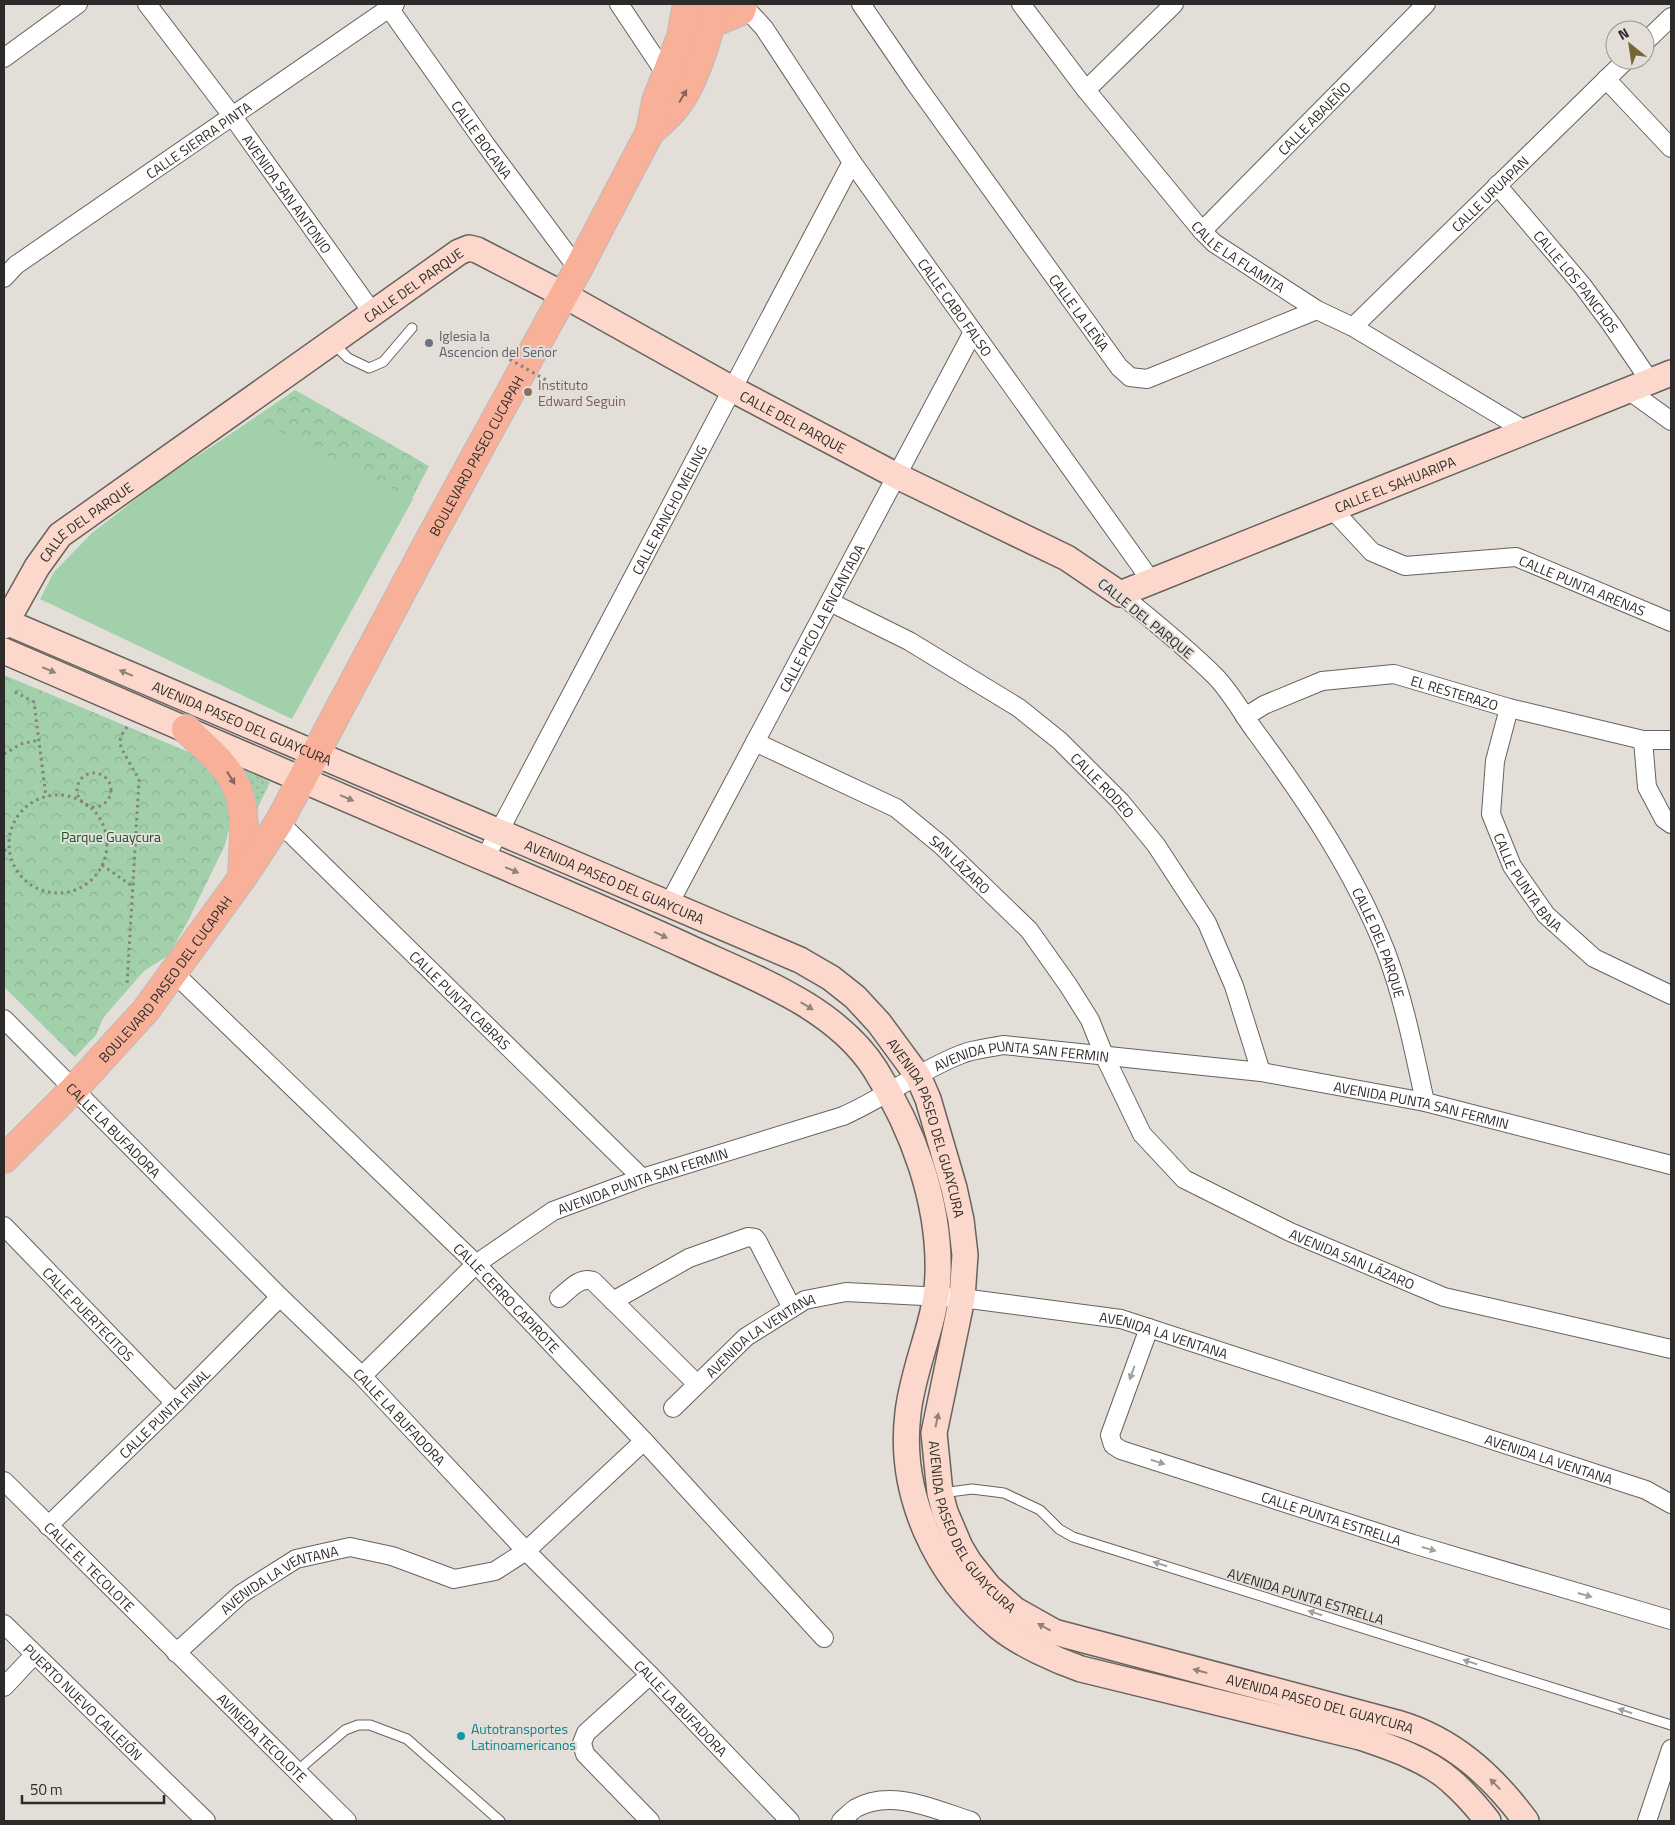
<svg xmlns="http://www.w3.org/2000/svg" width="1675" height="1825" font-family="'Titillium Web',sans-serif">
<style>
.grass{fill:url(#grass-dots)}
.forest{fill:url(#forest-crowns)}
.pitch{fill:#a1d0ab}
.lines{fill:none;stroke-linecap:round;stroke-linejoin:round}
.lane-casing{stroke:#67625e;stroke-width:11}
.street-casing{stroke:#67625e;stroke-width:20}
.secondary-casing{stroke:#67625e;stroke-width:28}
.primary-casing{stroke:#bcbbbb;stroke-width:30}
.path{stroke:#86827e;stroke-width:3;stroke-dasharray:2.5 4;stroke-linecap:butt}
.lane{stroke:#fff;stroke-width:9}
.street{stroke:#fff;stroke-width:18}
.secondary{stroke:#fbd8cb;stroke-width:25}
.primary{stroke:#f8b098;stroke-width:28}
.path-bridge{stroke:#86827e;stroke-width:3;stroke-dasharray:2.5 4;stroke-linecap:butt}
.oneway{fill:#88675b}
.oneway2{fill:#94827a}
.oneway3{fill:#a0a09f}
.worship-dot{fill:#6b7280;stroke:#e4ded9;stroke-width:2}
.education-dot{fill:#8d6e63;stroke:#e4ded9;stroke-width:2}
.culture-dot{fill:#0f9aa8;stroke:#e4ded9;stroke-width:2}
.labels{text-anchor:middle;dominant-baseline:central;stroke-width:4;stroke-linejoin:round;paint-order:stroke}
.street-label{font-size:14px;fill:#2d2b29;stroke:#e4ded9}
.worship-label{font-size:14px;fill:#5b616d;stroke:#e4ded9;text-anchor:start}
.education-label{font-size:14px;fill:#785e54;stroke:#e4ded9;text-anchor:start}
.park-label{font-size:14px;fill:#105529;stroke:#e4ded9}
.culture-label{font-size:14px;fill:#0d838f;stroke:#e4ded9;text-anchor:start}
</style>
<defs>
<pattern id="grass-dots" width="8" height="8" patternUnits="userSpaceOnUse" patternTransform="scale(1.25)"><rect width="8" height="8" fill="#a1d0ab"/><path d="M2 2h.1M6 6h.1" fill="none" stroke="#8bb393" stroke-width="1.8" stroke-linecap="round"/></pattern>
<pattern id="forest-crowns" width="20" height="18" patternUnits="userSpaceOnUse" patternTransform="scale(1.25)"><rect width="20" height="18" fill="#a1d0ab"/><path d="M2 6a3 3 0 1 1 6 0M12 15a3 3 0 1 1 6 0" fill="none" stroke="#8bb393"/></pattern>
</defs>
<rect width="100%" height="100%" fill="#e4ded9"/>
<path class="grass" d="M239,767L270,782L252,820Z"/>
<g class="forest">
<path d="M295,390L429,466L388,544L213,446Z"/>
<path d="M4,675L191,753L205,764L224,788L229,805L230,825L225,845L188,921L169,955L144,971L103,1018L96,1035L75,1057L4,987Z"/>
</g>
<path class="pitch" d="M254,419L413,499L292,719L40,599L54,572L92,533L162,479Z"/>
<g class="lines">
<g class="lane-casing">
<g id="lane">
<path d="M333,343L348,358L369,368L383,362L412,328"/>
<path d="M942,1493L972,1489L1004,1493L1040,1510L1059,1529L1073,1537L1671,1725"/>
<path d="M297,1771L345,1730L358,1725H370L407,1739L500,1821"/>
</g>
</g>
<g class="street-casing">
<g id="street">
<path id="s1" d="M147,4L233,117L372,312"/>
<path d="M619,4L667,76"/>
<path id="s2" d="M861,4L915,83L1119,367L1130,377L1147,379L1317,310"/>
<path id="s3" d="M1021,4L1086,90L1202,231L1214,243L1317,310L1353,327L1526,431"/>
<path id="s4" d="M389,8L486,145L578,269"/>
<path id="s5" d="M741,11L752,15L764,28L852,162L1152,582"/>
<path d="M1645,42L1671,17"/>
<path d="M4,58L78,4"/>
<path d="M1606,79L1671,148"/>
<path d="M1086,90L1174,4"/>
<path id="s6" d="M1497,185L1582,285L1611,324L1650,381"/>
<path id="s7" d="M1202,231L1426,4"/>
<path id="s8" d="M4,278L16,265L395,4"/>
<path id="s9" d="M1353,327L1626,60"/>
<path d="M1628,390L1671,421"/>
<path id="s10" d="M1332,509L1372,552L1405,566L1516,557L1671,622"/>
<path id="s11" d="M1120,594C1152,620 1185,646 1215,676C1230,691 1242,713 1255,731C1306,800 1354,871 1386,952C1404,1000 1414,1051 1425,1102"/>
<path id="s12" d="M830,602L909,641L1019,708L1060,741L1120,801L1156,845L1207,923L1234,986L1261,1072"/>
<path id="s13" d="M1509,708L1495,761L1491,814L1512,866L1546,915L1594,958L1671,995"/>
<path id="s14" d="M1245,717L1264,705L1322,681L1394,674L1509,708L1643,740H1671"/>
<path d="M1643,740L1647,787L1664,819L1671,824"/>
<path id="s15" d="M755,742L896,808L941,845L1029,930L1068,985L1090,1020L1104,1055L1142,1134L1184,1179L1290,1232L1444,1297L1671,1349"/>
<path id="s16" d="M279,822L642,1178"/>
<path id="s17" d="M485,858L852,162"/>
<path id="s18" d="M669,904L973,332"/>
<path id="s19" d="M174,973L476,1264L644,1441L824,1638"/>
<path id="s20" d="M4,1019L280,1297L362,1376L526,1551L650,1675L790,1821"/>
<path id="s21" d="M4,1226L175,1403"/>
<path d="M559,1298C569,1290 580,1276 593,1281L697,1384"/>
<path d="M613,1301L689,1258L748,1237L755,1238L758,1242L792,1308"/>
<path id="s22" d="M1149,1328L1110,1435L1113,1445L1121,1450L1413,1544L1671,1620"/>
<path id="s23" d="M362,1376L476,1264L553,1211L642,1178L843,1116C884,1098 920,1070 962,1054C974,1049 990,1048 1003,1045L1261,1072L1425,1102L1671,1165"/>
<path id="s24" d="M673,1408L746,1337L805,1300L846,1292L962,1298L1121,1319L1646,1490L1671,1504"/>
<path id="s25" d="M4,1481L347,1821"/>
<path id="s26" d="M48,1526L175,1403L280,1297"/>
<path id="s27" d="M4,1624L206,1821"/>
<path id="s28" d="M176,1653L241,1594L296,1559L350,1547L392,1556L454,1579L495,1571L526,1551L644,1441"/>
<path d="M650,1675L586,1733L582,1743L585,1754L650,1821"/>
<path d="M4,1687L34,1655"/>
<path d="M841,1821C846,1817 851,1811 856,1808C892,1788 936,1810 971,1821"/>
<path d="M1647,1821L1671,1749"/>
</g>
</g>
<g class="secondary-casing">
<g id="secondary">
<path id="s29" d="M4,621L800,960L831,978L855,997L879,1023L918,1076L928,1099L954,1188L961,1220L965,1255L962,1298L934,1433L940,1493L945,1512L960,1547L969,1562L989,1587L1015,1610L1054,1632L1397,1723C1452,1739 1492,1775 1526,1821"/>
<path id="s30" d="M4,626L37,567L60,535L459,252L469,248L477,250L564,295L732,389L897,476L1067,558L1120,594L1671,373"/>
<path d="M4,651C158,717 312,783 465,850C540,882 614,913 688,947C752,977 835,1006 875,1069C913,1129 940,1202 938,1274C937,1321 913,1366 908,1413C898,1494 936,1576 999,1627C1020,1644 1055,1660 1081,1669L1360,1737C1390,1747 1428,1760 1451,1781C1465,1793 1477,1807 1488,1821"/>
</g>
</g>
<g class="primary-casing">
<g id="primary">
<path d="M711,24L741,11L743,4"/>
<path d="M650,132C658,125 666,118 673,110C693,88 710,34 715,4"/>
<path d="M186,729C204,747 227,764 237,788C248,815 243,849 242,877"/>
<path id="s31" d="M4,1159L74,1089L146,1010L242,878L279,822L432,535L578,269L650,132L656,101L681,37L687,4"/>
</g>
</g>
<g class="path">
<path d="M15,692L34,702L46,797"/>
<path d="M127,727C124,731 120,737 120,742C120,749 135,771 139,780L127,985"/>
<path d="M4,754L21,744L39,740"/>
<circle cx="94" cy="790" r="17"/>
<circle cx="58" cy="844" r="49"/>
<path d="M106,841L135,837"/>
<path d="M4,850L9,851"/>
<path d="M102,865L132,886"/>
</g>
<use href="#lane" class="lane"/>
<use href="#street" class="street"/>
<use href="#secondary" class="secondary"/>
<use href="#primary" class="primary"/>
<path class="path-bridge" d="M504,356L546,380"/>
</g>
<defs><path id="oneway-solid" d="M-6-.8H1V-3.2L6.5 0L1 3.2V.8H-6Z" transform="scale(1.25)"/></defs>
<g class="oneway">
<use href="#oneway-solid" transform="translate(683 96) rotate(-59)"/>
<use href="#oneway-solid" transform="translate(231 778) rotate(58)"/>
</g>
<g class="oneway2">
<use href="#oneway-solid" transform="translate(49 670) rotate(23)"/>
<use href="#oneway-solid" transform="translate(126 673) rotate(-157)"/>
<use href="#oneway-solid" transform="translate(347 798) rotate(23)"/>
<use href="#oneway-solid" transform="translate(512 870) rotate(23)"/>
<use href="#oneway-solid" transform="translate(661 935) rotate(25)"/>
<use href="#oneway-solid" transform="translate(807 1006) rotate(31)"/>
<use href="#oneway-solid" transform="translate(937 1420) rotate(-78)"/>
<use href="#oneway-solid" transform="translate(1044 1627) rotate(-151)"/>
<use href="#oneway-solid" transform="translate(1200 1671) rotate(-165)"/>
<use href="#oneway-solid" transform="translate(1495 1784) rotate(-134)"/>
</g>
<g class="oneway3">
<use href="#oneway-solid" transform="translate(1132 1373) rotate(110)"/>
<use href="#oneway-solid" transform="translate(1158 1462) rotate(18)"/>
<use href="#oneway-solid" transform="translate(1429 1549) rotate(16)"/>
<use href="#oneway-solid" transform="translate(1160 1564) rotate(-163)"/>
<use href="#oneway-solid" transform="translate(1585 1595) rotate(16)"/>
<use href="#oneway-solid" transform="translate(1315 1613) rotate(-163)"/>
<use href="#oneway-solid" transform="translate(1470 1662) rotate(-163)"/>
<use href="#oneway-solid" transform="translate(1625 1711) rotate(-163)"/>
</g>
<circle class="worship-dot" cx="429" cy="343" r="5"/>
<circle class="education-dot" cx="528" cy="392" r="5"/>
<circle class="culture-dot" cx="461" cy="1736" r="5"/>
<g class="labels">
<g class="street-label">
<text stroke="none"><textPath href="#s7" startOffset="159">CALLE ABAJEÑO</textPath></text>
<text stroke="none"><textPath href="#s4" startOffset="161">CALLE BOCANA</textPath></text>
<text stroke="none"><textPath href="#s8" startOffset="239">CALLE SIERRA PINTA</textPath></text>
<text stroke="none"><textPath href="#s1" startOffset="236">AVENIDA SAN ANTONIO</textPath></text>
<text stroke="none"><textPath href="#s9" startOffset="191">CALLE URUAPAN</textPath></text>
<text stroke="none"><textPath href="#s3" startOffset="335">CALLE LA FLAMITA</textPath></text>
<text stroke="none"><textPath href="#s6" startOffset="125">CALLE LOS PANCHOS</textPath></text>
<text stroke="none"><textPath href="#s30" startOffset="540">CALLE DEL PARQUE</textPath></text>
<text stroke="none"><textPath href="#s5" startOffset="368">CALLE CABO FALSO</textPath></text>
<text stroke="none"><textPath href="#s2" startOffset="378">CALLE LA LEÑA</textPath></text>
<text stroke="none"><textPath href="#s30" startOffset="975">CALLE DEL PARQUE</textPath></text>
<text stroke="none"><textPath href="#s31" startOffset="852">BOULEVARD PASEO CUCAPAH</textPath></text>
<text stroke="none"><textPath href="#s30" startOffset="1641">CALLE EL SAHUARIPA</textPath></text>
<text stroke="none"><textPath href="#s17" startOffset="394">CALLE RANCHO MELING</textPath></text>
<text stroke="none"><textPath href="#s30" startOffset="135">CALLE DEL PARQUE</textPath></text>
<text stroke="none"><textPath href="#s10" startOffset="278">CALLE PUNTA ARENAS</textPath></text>
<text stroke="none"><textPath href="#s18" startOffset="324">CALLE PICO LA ENCANTADA</textPath></text>
<text transform="translate(1146 618) rotate(39)">CALLE DEL PARQUE</text>
<text stroke="none"><textPath href="#s14" startOffset="221">EL RESTERAZO</textPath></text>
<text stroke="none"><textPath href="#s29" startOffset="259">AVENIDA PASEO DEL GUAYCURA</textPath></text>
<text stroke="none"><textPath href="#s12" startOffset="331">CALLE RODEO</textPath></text>
<text stroke="none"><textPath href="#s15" startOffset="241">SAN LÁZARO</textPath></text>
<text stroke="none"><textPath href="#s13" startOffset="186">CALLE PUNTA BAJA</textPath></text>
<text stroke="none"><textPath href="#s29" startOffset="664">AVENIDA PASEO DEL GUAYCURA</textPath></text>
<text stroke="none"><textPath href="#s11" startOffset="440">CALLE DEL PARQUE</textPath></text>
<text stroke="none"><textPath href="#s31" startOffset="242">BOULEVARD PASEO DEL CUCAPAH</textPath></text>
<text stroke="none"><textPath href="#s16" startOffset="254">CALLE PUNTA CABRAS</textPath></text>
<text stroke="none"><textPath href="#s23" startOffset="752">AVENIDA PUNTA SAN FERMIN</textPath></text>
<text stroke="none"><textPath href="#s23" startOffset="1158">AVENIDA PUNTA SAN FERMIN</textPath></text>
<text stroke="none"><textPath href="#s29" startOffset="1084">AVENIDA PASEO DEL GUAYCURA</textPath></text>
<text stroke="none"><textPath href="#s20" startOffset="156">CALLE LA BUFADORA</textPath></text>
<text stroke="none"><textPath href="#s23" startOffset="348">AVENIDA PUNTA SAN FERMIN</textPath></text>
<text stroke="none"><textPath href="#s15" startOffset="818">AVENIDA SAN LÁZARO</textPath></text>
<text stroke="none"><textPath href="#s19" startOffset="465">CALLE CERRO CAPIROTE</textPath></text>
<text stroke="none"><textPath href="#s21" startOffset="122">CALLE PUERTECITOS</textPath></text>
<text stroke="none"><textPath href="#s24" startOffset="535">AVENIDA LA VENTANA</textPath></text>
<text stroke="none"><textPath href="#s24" startOffset="115">AVENIDA LA VENTANA</textPath></text>
<text stroke="none"><textPath href="#s26" startOffset="162">CALLE PUNTA FINAL</textPath></text>
<text stroke="none"><textPath href="#s20" startOffset="561">CALLE LA BUFADORA</textPath></text>
<text stroke="none"><textPath href="#s24" startOffset="940">AVENIDA LA VENTANA</textPath></text>
<text stroke="none"><textPath href="#s22" startOffset="355">CALLE PUNTA ESTRELLA</textPath></text>
<text stroke="none"><textPath href="#s29" startOffset="1504">AVENIDA PASEO DEL GUAYCURA</textPath></text>
<text stroke="none"><textPath href="#s25" startOffset="121">CALLE EL TECOLOTE</textPath></text>
<text stroke="none"><textPath href="#s28" startOffset="129">AVENIDA LA VENTANA</textPath></text>
<text transform="translate(1306 1596) rotate(17)">AVENIDA PUNTA ESTRELLA</text>
<text stroke="none"><textPath href="#s27" startOffset="111">PUERTO NUEVO CALLEJÓN</textPath></text>
<text stroke="none"><textPath href="#s29" startOffset="1922">AVENIDA PASEO DEL GUAYCURA</textPath></text>
<text stroke="none"><textPath href="#s20" startOffset="966">CALLE LA BUFADORA</textPath></text>
<text stroke="none"><textPath href="#s25" startOffset="364">AVINEDA TECOLOTE</textPath></text>
</g>
<g class="worship-label">
<text x="439" y="335">Iglesia la<tspan x="439" dy="16">Ascencion del Señor</tspan></text>
</g>
<g class="education-label">
<text x="538" y="384">Instituto<tspan x="538" dy="16">Edward Seguin</tspan></text>
</g>
<g class="park-label">
<text x="111" y="836">Parque Guaycura</text>
</g>
<g class="culture-label">
<text x="471" y="1728">Autotransportes<tspan x="471" dy="16">Latinoamericanos</tspan></text>
</g>
</g>
<rect width="1675" height="1825" fill="none" stroke="#2d2b29" stroke-width="10"/>
<g transform="translate(1630 45) rotate(330)"><circle r="24" fill="#e4ded9" stroke="#9b9693"/>
<path d="M0-4L9 19L0 12L-9 19Z" fill="#776533"/>
<text y="-8" font-size="14" font-weight="bold" text-anchor="middle" fill="#2d2b29">N</text>
</g>
<path d="M22 1795v8h142v-8" fill="none" stroke="#2d2b29" stroke-width="2.5"/>
<text x="30" y="1795" font-size="15" fill="#2d2b29" stroke="#e4ded9" stroke-width="4" paint-order="stroke">50 m</text>
</svg>
